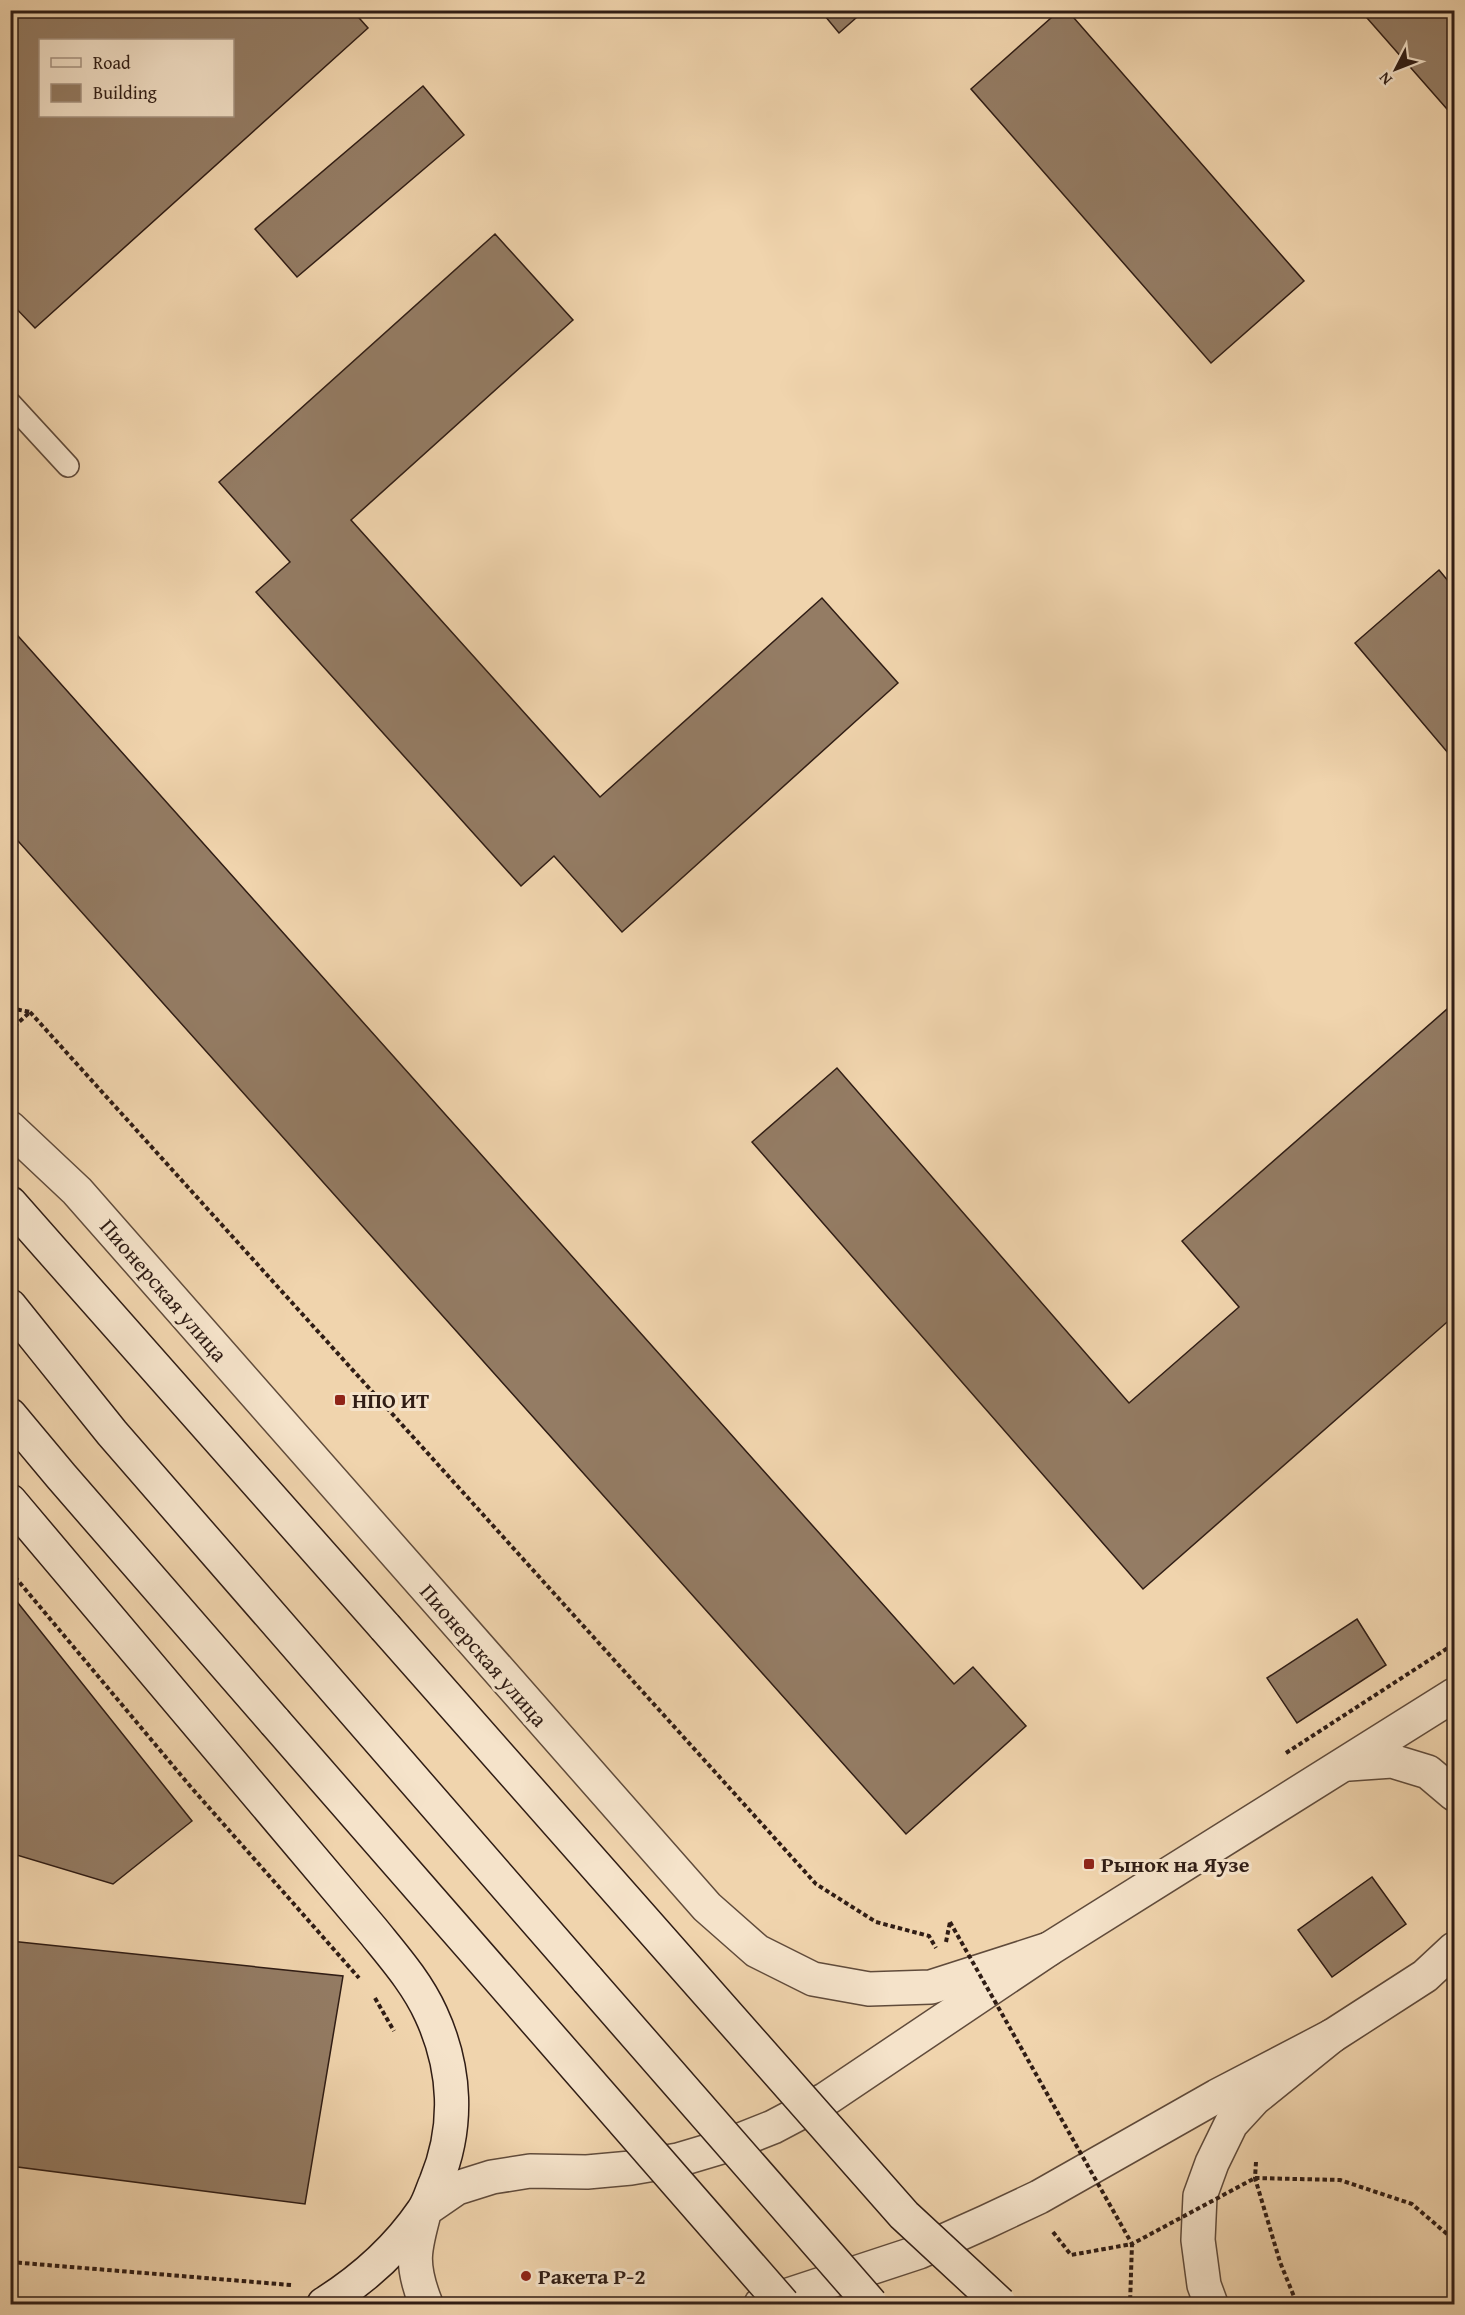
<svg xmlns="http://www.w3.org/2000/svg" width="1465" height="2315" font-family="'Gentium Book Plus',serif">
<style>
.building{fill:#947c64;stroke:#301d15;stroke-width:1.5;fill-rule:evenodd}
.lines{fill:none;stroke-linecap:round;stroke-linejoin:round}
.lane-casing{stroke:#604b3b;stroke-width:24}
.street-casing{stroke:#604b3b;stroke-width:36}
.secondary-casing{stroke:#301d15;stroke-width:36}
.path{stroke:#301d15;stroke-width:4;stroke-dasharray:4.5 3;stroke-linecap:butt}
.lane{stroke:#f5e3ca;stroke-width:21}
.street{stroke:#f5e3ca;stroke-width:33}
.secondary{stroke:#f5e3ca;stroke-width:33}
.secondary-bridge-casing{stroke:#301d15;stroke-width:36;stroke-linecap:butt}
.path-bridge{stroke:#301d15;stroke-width:4;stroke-dasharray:4.5 3;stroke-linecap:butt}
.secondary-bridge{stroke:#f5e3ca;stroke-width:33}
.poi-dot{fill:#8f2418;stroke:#f5e3ca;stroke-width:2}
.labels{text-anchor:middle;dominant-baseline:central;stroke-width:6;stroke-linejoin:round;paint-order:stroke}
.street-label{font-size:22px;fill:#301d15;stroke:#f5e3ca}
.poi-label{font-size:22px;font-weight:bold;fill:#301d15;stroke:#f5e3ca;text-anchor:start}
</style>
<rect width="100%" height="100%" fill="#f0d4ad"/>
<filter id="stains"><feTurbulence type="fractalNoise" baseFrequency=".00333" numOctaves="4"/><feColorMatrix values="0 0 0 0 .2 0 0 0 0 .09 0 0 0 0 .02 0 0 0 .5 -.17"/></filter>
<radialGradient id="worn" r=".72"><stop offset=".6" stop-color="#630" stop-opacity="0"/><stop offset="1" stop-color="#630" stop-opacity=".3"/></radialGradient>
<g class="building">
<path d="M10,10H352L368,28L35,328L10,302ZM40,40H232V116H40Z"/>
<path d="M820,10H865L839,33Z"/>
<path d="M1060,10H1067L1304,281L1211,363L971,89Z"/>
<path d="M1360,10H1454V117Z"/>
<path d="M423,86L464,135L297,277L255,229Z"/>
<path d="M495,234L573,320L351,520L600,797L822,598L898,683L622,932L554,856L521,886L256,592L290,562L219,482Z"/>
<path d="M1439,570L1454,588V760L1355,643Z"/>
<path d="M10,627L954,1684L973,1667L1026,1726L906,1834L10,832Z"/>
<path d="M1454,1003V1316L1143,1589L752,1142L837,1068L1129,1403L1239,1307L1182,1241Z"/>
<path d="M10,1593L192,1821L113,1884L10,1853Z"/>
<path d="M1357,1619L1386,1665L1297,1723L1267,1678Z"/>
<path d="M1372,1877L1406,1924L1332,1977L1298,1930Z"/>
<path d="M10,1941L343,1976L305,2204L10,2166Z"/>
</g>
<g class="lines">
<g class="lane-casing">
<path id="lane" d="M10,403L68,466"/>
</g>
<g class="street-casing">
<g id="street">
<path d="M10,1128L77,1191L707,1907L757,1951L813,1979L869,1989L931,1987L1049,1949"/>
<path d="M1349,1764L1392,1761L1428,1772L1454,1794"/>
<path d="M426,2304C410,2264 414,2250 425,2210L457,2188L492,2177L530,2171L587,2172L631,2168L678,2160L725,2146L773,2127L826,2099L1049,1949L1454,1695"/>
<path d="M761,2304L919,2252L986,2222L1039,2197L1217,2096L1332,2036"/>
<path d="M1211,2304L1204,2285L1198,2240L1200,2196L1212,2163L1231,2124L1254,2099L1332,2036L1425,1976L1454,1949"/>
</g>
</g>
<g class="secondary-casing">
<g id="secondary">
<path d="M10,1203L385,1627"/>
<path d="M10,1306L112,1433L588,1980"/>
<path d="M10,1415L61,1476L275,1722"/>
<path d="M10,1501L373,1931C394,1957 417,1983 431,2014C456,2068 459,2127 436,2182C432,2191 429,2203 423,2211C397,2249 362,2280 324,2304"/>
</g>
</g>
<g class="path">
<path d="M10,1008L30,1012L10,1030"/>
<path d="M30,1012L816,1884L876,1922L929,1936L936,1948"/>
<path d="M10,1571L190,1786L359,1978"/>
<path d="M1286,1753L1454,1644"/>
<path d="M946,1942L950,1922"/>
<path d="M375,1998L394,2031"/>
<path d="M1256,2162L1255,2178L1280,2262L1297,2304"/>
<path d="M1255,2178L1340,2180L1412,2204L1454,2240"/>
<path d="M1053,2232L1071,2255L1132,2244L1130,2304"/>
<path d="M10,2262L291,2285"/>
</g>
<use href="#lane" class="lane"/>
<use href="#street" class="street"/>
<use href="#secondary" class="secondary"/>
<g class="secondary-bridge-casing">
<g id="secondary-bridge">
<path d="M385,1627L904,2215L1000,2304"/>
<path d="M275,1722L783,2304"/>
<path d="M588,1980L871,2304"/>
</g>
</g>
<path class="path-bridge" d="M950,1922L1132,2244L1255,2178"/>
<use href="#secondary-bridge" class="secondary-bridge"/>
</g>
<g class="poi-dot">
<rect x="334" y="1394" width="12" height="12" rx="3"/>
<rect x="1083" y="1858" width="12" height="12" rx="3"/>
<circle cx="526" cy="2276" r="6"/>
</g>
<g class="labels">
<g class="street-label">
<text transform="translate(164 1290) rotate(49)">Пионерская улица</text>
<text transform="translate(484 1655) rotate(49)">Пионерская улица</text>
</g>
<g class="poi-label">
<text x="352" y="1400">НПО ИТ</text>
<text x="1101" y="1864">Рынок на Яузе</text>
<text x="538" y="2276">Ракета Р-2</text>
</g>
</g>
<rect width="1465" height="2315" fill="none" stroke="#f0d4ad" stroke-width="36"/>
<rect x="12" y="12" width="1441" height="2291" fill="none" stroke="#301d15" stroke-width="3"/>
<rect x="18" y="18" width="1429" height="2279" fill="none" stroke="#301d15" stroke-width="1.5"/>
<rect x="39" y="39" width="195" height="78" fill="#f5e3ca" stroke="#a69482" stroke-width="1.5"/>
<rect x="51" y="58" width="30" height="9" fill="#f5e3ca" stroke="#a69482" stroke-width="1.5"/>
<text x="93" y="69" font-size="18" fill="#301d15">Road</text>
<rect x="51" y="84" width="30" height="18" fill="#947c64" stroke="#a69482" stroke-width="1.5"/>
<text x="93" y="99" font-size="18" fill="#301d15">Building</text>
<g transform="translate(1396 69) rotate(228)" stroke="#f5e3ca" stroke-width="4.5" paint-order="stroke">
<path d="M0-4.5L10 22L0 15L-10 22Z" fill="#301d15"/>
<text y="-9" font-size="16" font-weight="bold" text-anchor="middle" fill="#301d15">N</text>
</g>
<rect width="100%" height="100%" filter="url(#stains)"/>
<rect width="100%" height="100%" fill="url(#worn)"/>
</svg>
